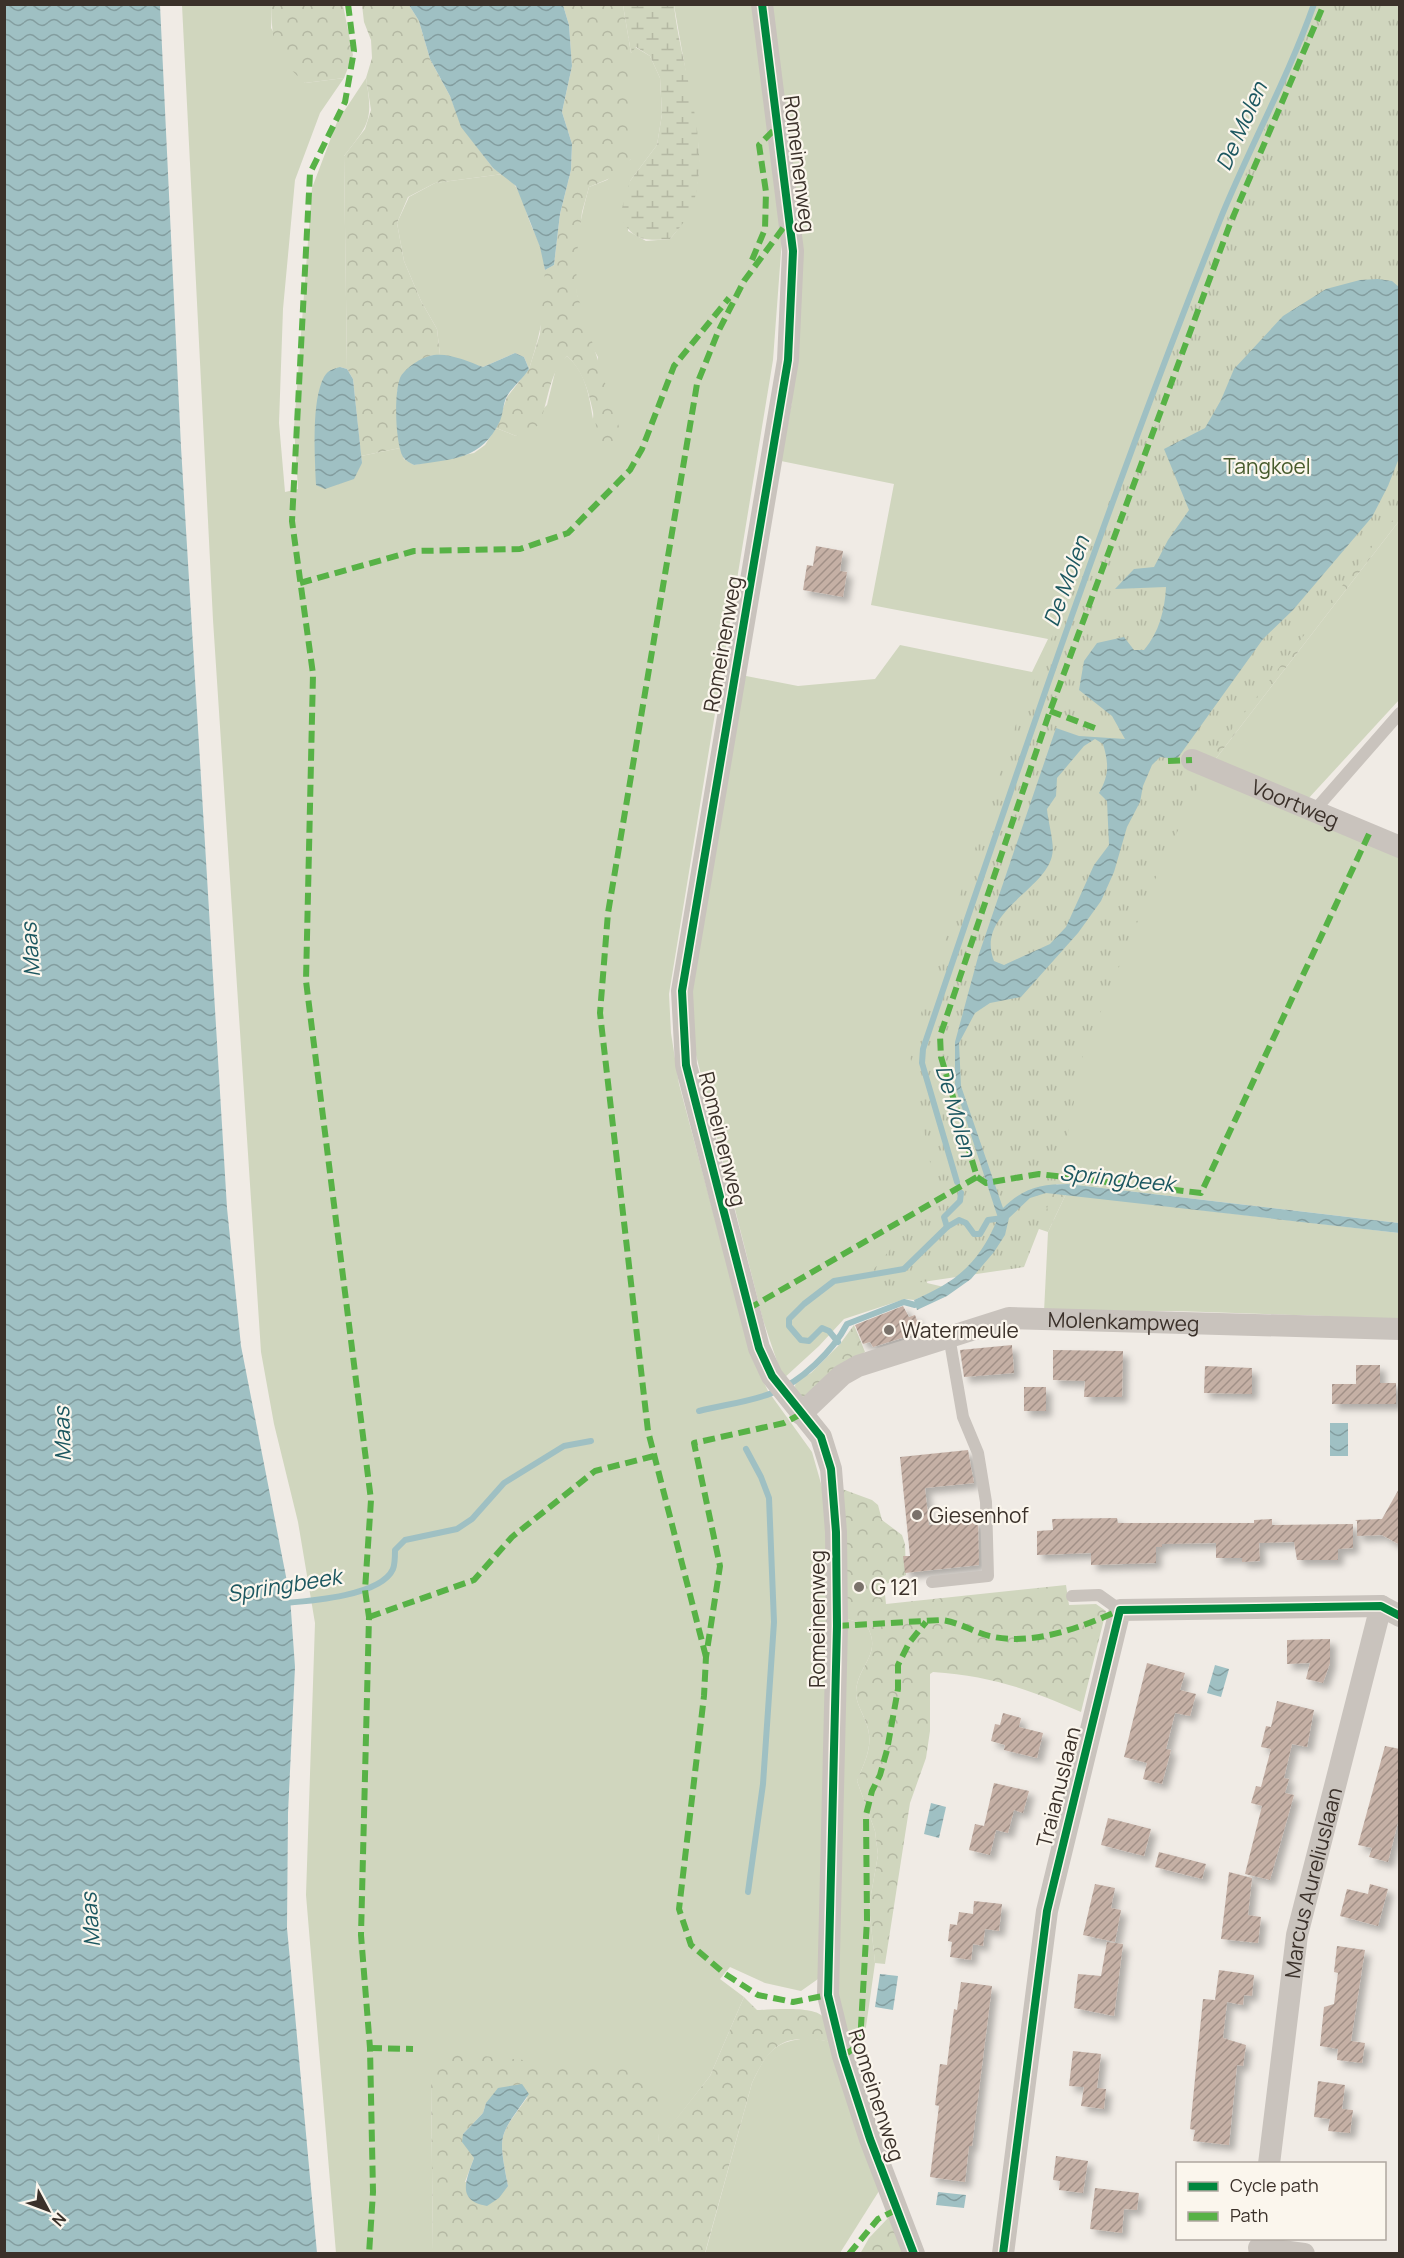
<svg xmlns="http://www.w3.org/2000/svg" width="1404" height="2258" font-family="Manrope,sans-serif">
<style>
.grass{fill:#d0d6be}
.forest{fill:url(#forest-crowns);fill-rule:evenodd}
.wetland{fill:url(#wetland-marsh)}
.park{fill:url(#park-tufts)}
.water{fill:url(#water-waves);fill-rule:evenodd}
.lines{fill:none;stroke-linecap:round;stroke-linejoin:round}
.stream{stroke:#9fc0c3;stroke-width:6}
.building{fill:url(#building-hatch);filter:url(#shadow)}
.service{stroke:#c9c3bd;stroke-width:12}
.minor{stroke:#c9c3bd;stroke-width:22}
.quiet{stroke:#57b246;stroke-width:6;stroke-dasharray:12 6;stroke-linecap:butt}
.cycleway-casing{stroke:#fbf6ed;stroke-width:11}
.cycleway{stroke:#00873e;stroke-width:8}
.poi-dot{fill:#7a726b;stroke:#fbf6ed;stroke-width:2}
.labels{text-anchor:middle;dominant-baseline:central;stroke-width:4.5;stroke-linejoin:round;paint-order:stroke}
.street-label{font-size:21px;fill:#3b312a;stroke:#fbf6ed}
.park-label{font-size:21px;fill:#475b2c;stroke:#fbf6ed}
.poi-label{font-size:21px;fill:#3b312a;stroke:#fbf6ed;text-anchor:start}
.water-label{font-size:22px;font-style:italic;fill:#1c5760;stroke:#fbf6ed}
</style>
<defs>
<pattern id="forest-crowns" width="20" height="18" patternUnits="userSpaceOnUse" patternTransform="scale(1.5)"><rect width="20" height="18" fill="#d0d6be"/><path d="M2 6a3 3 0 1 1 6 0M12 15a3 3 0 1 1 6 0" fill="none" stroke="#b4b8a3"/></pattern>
<pattern id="wetland-marsh" width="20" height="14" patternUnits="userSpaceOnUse" patternTransform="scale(1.5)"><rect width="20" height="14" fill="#d0d6be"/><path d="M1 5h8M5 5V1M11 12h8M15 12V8" fill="none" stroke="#b4b8a3"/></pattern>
<pattern id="park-tufts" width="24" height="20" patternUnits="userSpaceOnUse" patternTransform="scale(1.5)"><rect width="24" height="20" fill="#d0d6be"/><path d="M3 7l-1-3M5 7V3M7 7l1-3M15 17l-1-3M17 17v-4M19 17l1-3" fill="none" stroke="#b4b8a3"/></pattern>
<pattern id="water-waves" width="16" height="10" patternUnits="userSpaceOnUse" patternTransform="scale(1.5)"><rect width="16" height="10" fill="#9fc0c3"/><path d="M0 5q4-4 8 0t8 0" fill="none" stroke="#839d9f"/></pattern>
<pattern id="building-hatch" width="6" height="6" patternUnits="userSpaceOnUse" patternTransform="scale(1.5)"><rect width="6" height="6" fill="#c5b0a5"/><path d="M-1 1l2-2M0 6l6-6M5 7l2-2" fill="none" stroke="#a19087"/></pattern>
<filter id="shadow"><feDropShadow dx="5.5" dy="5.5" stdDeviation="3" flood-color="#0004"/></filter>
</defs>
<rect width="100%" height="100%" fill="#f0ebe5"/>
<g class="grass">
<path d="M182,5H272L271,28L305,83L344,78L320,113L295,180L283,309L279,423L285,492L298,489L294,427L312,188L337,122L366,78C373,120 370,123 344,156L347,369L340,367L362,464L361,456L400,448L404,459L414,465L474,453L485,445L496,428L516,436L547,405L557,364L567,356C586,373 589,395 593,419L598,357L594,350C588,332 581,313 577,295C571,261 580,220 589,187L607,180L631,159V53L635,47L650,56L660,78L662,114L657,145L630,181L628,231L646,241L670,239C695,211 702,179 698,142L674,5H754L782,239L773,360L669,994L671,1033L679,1084L752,1358L768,1391L812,1452L824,1494L828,1535L821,1967L818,1979L801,1991L765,1983L730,1967L720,1979L744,1997L710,2076L658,2143L659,2123L431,2078L433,2253H336L306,1895L315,1623L298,1522L274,1424L261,1352L213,620Z"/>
<path d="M768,5H1338L950,1102L927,1283L944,1287L914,1300L905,1299L844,1319L819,1346L783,1379L763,1320L695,1051L690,1007L741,675L798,686L875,679L900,645L1032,672L1048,639L871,605L894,484L781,461L792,401Z"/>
<path d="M503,174C518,183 523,201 528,217C531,227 537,236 540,246C553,285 541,332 529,369L524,357L515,353L483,367L440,355L437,329L421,301L404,261L397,223L409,197L435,183Z"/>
<path d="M1399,521V700L1307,800L1214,761Z"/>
<path d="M1160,757L1399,853V1223L1068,1184H1046L1052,1093Z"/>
<path d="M1066,1194L1399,1233V1321L1326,1316L1176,1311L1044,1312L1048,1232Z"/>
<path d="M843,1618L866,1624C884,1655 857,1664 856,1693C856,1702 862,1712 865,1720C875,1743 866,1759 857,1781L875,1831L878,1855L869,1906L875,1963L866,2027L851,2051L835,1989Z"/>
<path d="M810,2038L832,2042L879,2191L840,2253L705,2254L752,2083C767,2051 774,2041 810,2038Z"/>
</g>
<g class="forest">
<path d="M272,5H343L353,55L344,78L305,83C277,58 270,42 272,5Z"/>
<path d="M362,5H409L419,21L430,59L450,96L462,127L493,168L503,174L435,183L408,197L397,223L404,261L421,301L437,329L440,355L429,356L397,391L400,448L361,456L353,379L347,369L344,156L365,129L371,110L366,78L372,58L371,40L364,22Z"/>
<path d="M563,5H623L631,53V159L620,174L589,187L582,212L576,262L577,294L619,427L614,444L601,443C591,413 591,378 567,356C549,371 548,404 539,425L516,436L496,428L507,397L529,369L540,334L545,270L554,265L560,214L571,170L572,144L562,112L572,66L569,25Z"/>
<path d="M1399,458V521L1214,761L1185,749Z"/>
<path d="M1046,1193L1066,1194L1048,1232L1009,1219Z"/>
<path d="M854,1325L865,1352L837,1369L810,1396L796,1400L795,1385L799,1379L811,1373L840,1344Z"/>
<path d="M842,1489L872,1500L878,1505L882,1520L902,1535L905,1544L906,1575L884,1585L886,1604L1066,1585L1069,1605L1096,1604L1106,1611L1081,1712C1028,1689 991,1676 933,1672L930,1674V1731L926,1758L910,1803L885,1964L875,1963L869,1906L878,1855L875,1831L857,1781C866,1759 875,1743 865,1720C862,1712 856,1702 856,1693C857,1664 884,1655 866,1624L843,1618Z"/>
<path d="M744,1997L757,2010C771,2010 816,2005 824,2018C828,2025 830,2034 832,2042C786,2034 772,2040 752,2083L705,2253H433L431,2078L442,2056L462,2054L639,2071L660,2083L663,2100L658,2142L710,2076ZM529,2095C498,2138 498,2133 508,2186L465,2182L474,2158L463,2134L483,2113L486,2103Z"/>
<path d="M888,2218H895L910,2254H860L869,2238Z"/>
</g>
<path class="wetland" d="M623,5H674C680,66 713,145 693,205C689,218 679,228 670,239C644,241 632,241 620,215L630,181L657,145L662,114L660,78L650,56L636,47L631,53Z"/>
<path class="park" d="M1311,5H1399V512L1215,751L1153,884L1083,1055L1060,1175L1024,1267L855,1292L936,1194L909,1050L1018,718L1305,32Z"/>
<g class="water">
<path d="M5,4L160,5L181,447L227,1208L241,1346L290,1597L295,1667L288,1813L287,1928L317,2253H5Z"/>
<path d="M409,5H563L569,25L572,66L562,112L572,144L571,170L560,214L554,265L545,270L540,247L516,186L493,168L461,127L450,96L430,59L419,21Z"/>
<path d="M1378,279L1392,281L1399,287V458L1388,486L1372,517L1293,610L1263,639L1177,759L1160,757L1152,765L1143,786L1140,802L1127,827L1114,872L1101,901L1078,933L1021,997L990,1003L975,1013L959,1043L961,1086L1003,1208C1023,1188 1041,1184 1068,1184L1399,1223V1233L1046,1193L1030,1198L1009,1218L1005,1235L994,1252L971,1279L947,1296L917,1310L914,1300C958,1281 979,1263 998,1218L955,1086V1042L978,957L1056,728L1079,736L1125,739L1112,716L1079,690L1084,661L1097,643L1124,637L1134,650H1144C1159,633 1165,609 1166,587L1115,589L1134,569L1154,567L1168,540L1189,510L1164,449L1205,428L1221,400L1234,369L1283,316L1326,289L1360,280ZM1095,739L1103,744C1109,764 1109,775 1099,793L1107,801L1109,845L1094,865L1066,927L1050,944L1004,965L994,961C975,913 1044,891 1052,856C1055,843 1048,823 1047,809L1056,796L1057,778L1084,746Z"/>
<path d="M515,353L524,357L529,369C523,379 511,388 506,398C503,405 503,414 500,421C482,460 452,459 414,465C410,463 406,461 403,457C395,442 394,393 400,378C404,369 419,359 429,356C446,351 467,361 483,367Z"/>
<path d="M340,367L347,369L353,379L362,463L354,479L325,489L316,485C315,457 311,401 324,377C328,370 333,369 340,367Z"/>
<rect x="1330" y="1423" width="18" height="33"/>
<path d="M1215,1665L1229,1669L1221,1697L1207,1693Z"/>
<path d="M931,1803L946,1807L939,1838L924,1834Z"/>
<path d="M880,1974L898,1976L893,2010L875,2007Z"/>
<path d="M522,2084L529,2094C498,2138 498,2133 508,2186L499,2198L487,2206C456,2201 466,2180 474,2158L462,2142L463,2134L483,2113L486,2103L498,2088Z"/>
<path d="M938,2192L966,2195L964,2208L936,2205Z"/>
</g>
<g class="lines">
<g class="stream">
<path d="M957,1182L922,1063L923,1049C1017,771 1111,493 1220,220C1249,148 1288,78 1314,4"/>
<path d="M947,1227L944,1217L960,1201L961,1193"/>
<path d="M838,1342L829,1331L822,1328L809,1341L801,1340L789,1326V1319L804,1304L834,1281L904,1269L947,1227L959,1220L966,1223L974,1234H980L988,1220L1003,1218"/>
<path d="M699,1411C722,1405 750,1402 772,1393C801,1382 833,1351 847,1324L904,1302L915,1305L920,1302"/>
<path d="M746,1449L761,1477L769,1498L774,1622L763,1784L748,1892"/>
<path d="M284,1603C310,1601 381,1596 393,1569C395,1564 395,1555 395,1550L405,1540L457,1529L472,1519L504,1483L564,1446L591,1441"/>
</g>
</g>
<g class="building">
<path d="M816,546L843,551L840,571L847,572L843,597L803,590L807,565L813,566Z"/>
<path d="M903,1306L909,1317L915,1315L921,1332L873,1347L870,1342L863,1344L855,1325Z"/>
<path d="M1012,1345L1014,1373L964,1377L960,1350Z"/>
<path d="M1053,1350L1123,1351L1122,1397H1084L1085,1381L1053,1380Z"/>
<path d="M1356,1365H1380V1383H1396V1404H1332V1384H1356Z"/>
<path d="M1205,1366L1252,1368V1394L1204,1393Z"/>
<rect x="1024" y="1387" width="22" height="24"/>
<path d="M968,1450L974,1483L925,1488L929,1525L978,1519L979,1565L905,1573L903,1556H910L900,1457Z"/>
<path d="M1400,1487V1545L1382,1535L1357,1536V1521L1355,1520L1382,1519Z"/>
<path d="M1117,1518L1118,1523H1254V1520L1272,1519V1525L1353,1524V1548L1338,1549V1560H1297L1294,1542L1259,1543L1260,1561L1242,1562V1558H1216V1543L1162,1544V1547H1156V1563L1091,1565V1553L1037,1555V1531L1053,1530L1052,1519Z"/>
<path d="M1330,1639V1663L1323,1683L1306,1679L1310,1663L1287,1664V1640Z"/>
<path d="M1147,1663L1185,1673L1180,1690L1196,1694L1190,1716L1175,1713L1166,1749L1171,1750L1162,1784L1143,1779L1147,1763L1124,1757Z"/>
<path d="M1277,1701L1314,1710L1307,1747L1292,1744L1284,1778L1289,1779L1285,1793L1294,1795L1270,1880L1245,1874L1262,1806L1251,1803L1256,1786L1261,1787L1271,1749L1261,1747L1266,1726L1271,1727Z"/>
<path d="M1003,1713L1021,1718L1019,1727L1043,1733L1037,1758L1004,1750L1005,1745L991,1741L995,1724L1000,1725Z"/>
<path d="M1385,1746L1400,1749V1814L1388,1862L1369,1857L1372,1848L1358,1845Z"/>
<path d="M994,1783L1029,1791L1023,1813L1014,1810L1008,1833L996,1830L990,1855L969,1850L975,1824L984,1826Z"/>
<path d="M1108,1818L1151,1829L1144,1856L1101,1845Z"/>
<path d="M1159,1852L1206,1864L1202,1879L1155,1867Z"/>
<path d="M1229,1872L1252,1878L1248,1915L1261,1917L1258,1943L1221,1939Z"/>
<path d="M1095,1884L1115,1888L1111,1908L1121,1910L1115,1942L1083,1935Z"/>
<path d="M1370,1884L1388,1889L1378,1926L1340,1916L1347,1889L1368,1894Z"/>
<path d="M974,1901L1002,1904L999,1931L985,1929L983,1946L973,1944L971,1960L950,1957L952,1942L948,1941L950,1924L957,1925L959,1912L973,1914Z"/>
<path d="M1107,1942L1123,1944L1114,2016L1074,2008L1078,1974L1101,1976Z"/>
<path d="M1337,1946L1365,1950L1351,2041L1365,2043L1362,2063L1337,2060L1338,2049L1320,2046L1324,2007L1334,2004L1338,1973L1334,1972Z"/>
<path d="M1219,1970L1254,1975L1252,1996L1244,1995L1243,2005L1227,2002L1223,2038L1246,2045L1243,2066L1237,2065L1229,2145L1193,2141L1195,2130L1190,2129L1203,1999L1215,2000Z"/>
<path d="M961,1982L992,1986L972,2146H969L965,2182L930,2177L939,2106L935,2105L940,2064L947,2065L954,2009L957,2010Z"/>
<path d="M1073,2051L1101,2054L1097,2088L1106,2089L1104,2109L1081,2106L1084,2087L1069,2086Z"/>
<path d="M1318,2081L1345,2085L1342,2109L1353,2110L1350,2133L1328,2131L1330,2119L1314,2117Z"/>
<path d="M1056,2156L1088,2161L1083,2193L1059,2190L1060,2181L1053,2180Z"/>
<path d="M1095,2188L1139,2193L1137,2210L1124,2209L1122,2233L1090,2229Z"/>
</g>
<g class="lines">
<g class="service">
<path d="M1314,811L1400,713"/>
<path d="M932,1582L988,1576L986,1502L978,1453L963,1417L949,1336"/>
<path d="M1072,1596L1099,1595L1120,1610"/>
</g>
<g class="minor">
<path d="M762,4L793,251L788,360L682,991L686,1065L759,1348L772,1376L821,1437L831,1469L836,1532L837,1626L828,1995L843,2056L870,2139L914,2254"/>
<path id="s1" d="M1192,760L1400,847"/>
<path id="s2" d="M801,1414L842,1375L858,1366L1009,1318L1400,1329"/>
<path id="s3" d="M1269,2164L1297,1935L1381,1606"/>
<path d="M1259,2248L1304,2254"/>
<path d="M1003,2254L1047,1911L1120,1610L1381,1606L1400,1616"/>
</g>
<g class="quiet">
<path d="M348,4L354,51L345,102L310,173L292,521L313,674L306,981L371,1500L365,1590L369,1617L361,1935L370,2048L373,2192L369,2254"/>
<path d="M752,260L765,229L766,192L759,145L777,127"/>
<path d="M300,583L414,551L520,549L568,533L630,470L642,449L674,366L729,298"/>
<path d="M1050,711L1100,730"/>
<path d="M1168,761L1192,760"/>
<path d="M977,1177L986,1183L1039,1174L1201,1193L1369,834"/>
<path d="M748,1309L977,1177L941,1057L940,1036L1050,711L1230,224L1324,4"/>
<path d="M801,1414L784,1423L694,1443L720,1566L706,1657L704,1696L679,1909L691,1945L725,1974L758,1995L793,2002L828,1995"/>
<path d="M369,1617L474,1580L512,1537L595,1471L654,1456"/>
<path d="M837,1626L941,1620C960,1622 974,1633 994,1637C1036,1645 1082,1627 1120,1610"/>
<path d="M706,1657L648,1431L600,1013L608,913L697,384L718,332L744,281L789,220"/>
<path d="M370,2048L413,2049"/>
<path d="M843,2056L860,2044L867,1920L866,1815L872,1791L880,1775L887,1750L898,1689V1665L909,1643L926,1622"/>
<path d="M849,2254L878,2219L896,2210"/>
</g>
<g class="cycleway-casing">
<g id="cycleway">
<path d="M762,4L793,251L788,360L682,991L686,1065L759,1348L772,1376L821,1437L831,1469L836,1532L837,1626L828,1995L843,2056L870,2139L914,2254"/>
<path d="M1003,2254L1047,1911L1120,1610L1381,1606L1400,1616"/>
</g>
</g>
<use href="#cycleway" class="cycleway"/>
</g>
<g class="poi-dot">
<circle cx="889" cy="1330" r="6"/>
<circle cx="917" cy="1515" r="6"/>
<circle cx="859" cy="1587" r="6"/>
</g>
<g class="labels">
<g class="street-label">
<text transform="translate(800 164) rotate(83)">Romeinenweg</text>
<text transform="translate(722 644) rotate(-80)">Romeinenweg</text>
<text stroke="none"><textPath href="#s1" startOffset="112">Voortweg</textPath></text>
<text transform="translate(723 1139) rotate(76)">Romeinenweg</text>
<text stroke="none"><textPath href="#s2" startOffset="348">Molenkampweg</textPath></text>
<text transform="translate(817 1619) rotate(-90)">Romeinenweg</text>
<text transform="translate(1058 1787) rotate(-76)">Traianuslaan</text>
<text stroke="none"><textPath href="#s3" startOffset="285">Marcus Aureliuslaan</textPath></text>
<text transform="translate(877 2095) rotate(72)">Romeinenweg</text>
</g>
<g class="park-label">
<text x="1267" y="466">Tangkoel</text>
</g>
<g class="poi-label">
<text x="901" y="1330">Watermeule</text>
<text x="929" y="1515">Giesenhof</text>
<text x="871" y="1587">G 121</text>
</g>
<g class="water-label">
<text transform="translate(1241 126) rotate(-66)">De Molen</text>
<text transform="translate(1066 581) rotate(-70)">De Molen</text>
<text transform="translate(30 950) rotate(-94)">Maas</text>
<text transform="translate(956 1111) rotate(74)">De Molen</text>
<text transform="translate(1117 1178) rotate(6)">Springbeek</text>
<text transform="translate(62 1434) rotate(-92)">Maas</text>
<text transform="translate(284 1585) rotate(-9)">Springbeek</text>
<text transform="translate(90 1920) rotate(-94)">Maas</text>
</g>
</g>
<rect width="1404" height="2258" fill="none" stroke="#3b312a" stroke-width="12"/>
<rect x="1176" y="2162" width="210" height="78" fill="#fbf6ed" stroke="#aea79f" stroke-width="1.5"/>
<rect x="1188" y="2182" width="30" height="9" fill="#00873e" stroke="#aea79f" stroke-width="1.5"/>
<text x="1230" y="2192" font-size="18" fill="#3b312a">Cycle path</text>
<rect x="1188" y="2212" width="30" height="9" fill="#57b246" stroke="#aea79f" stroke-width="1.5"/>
<text x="1230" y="2222" font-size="18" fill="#3b312a">Path</text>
<g transform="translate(48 2210) rotate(131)" stroke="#fbf6ed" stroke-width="4.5" paint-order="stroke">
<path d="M0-4.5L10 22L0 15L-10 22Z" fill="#3b312a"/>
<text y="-9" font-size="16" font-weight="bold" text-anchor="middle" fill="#3b312a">N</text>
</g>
</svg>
